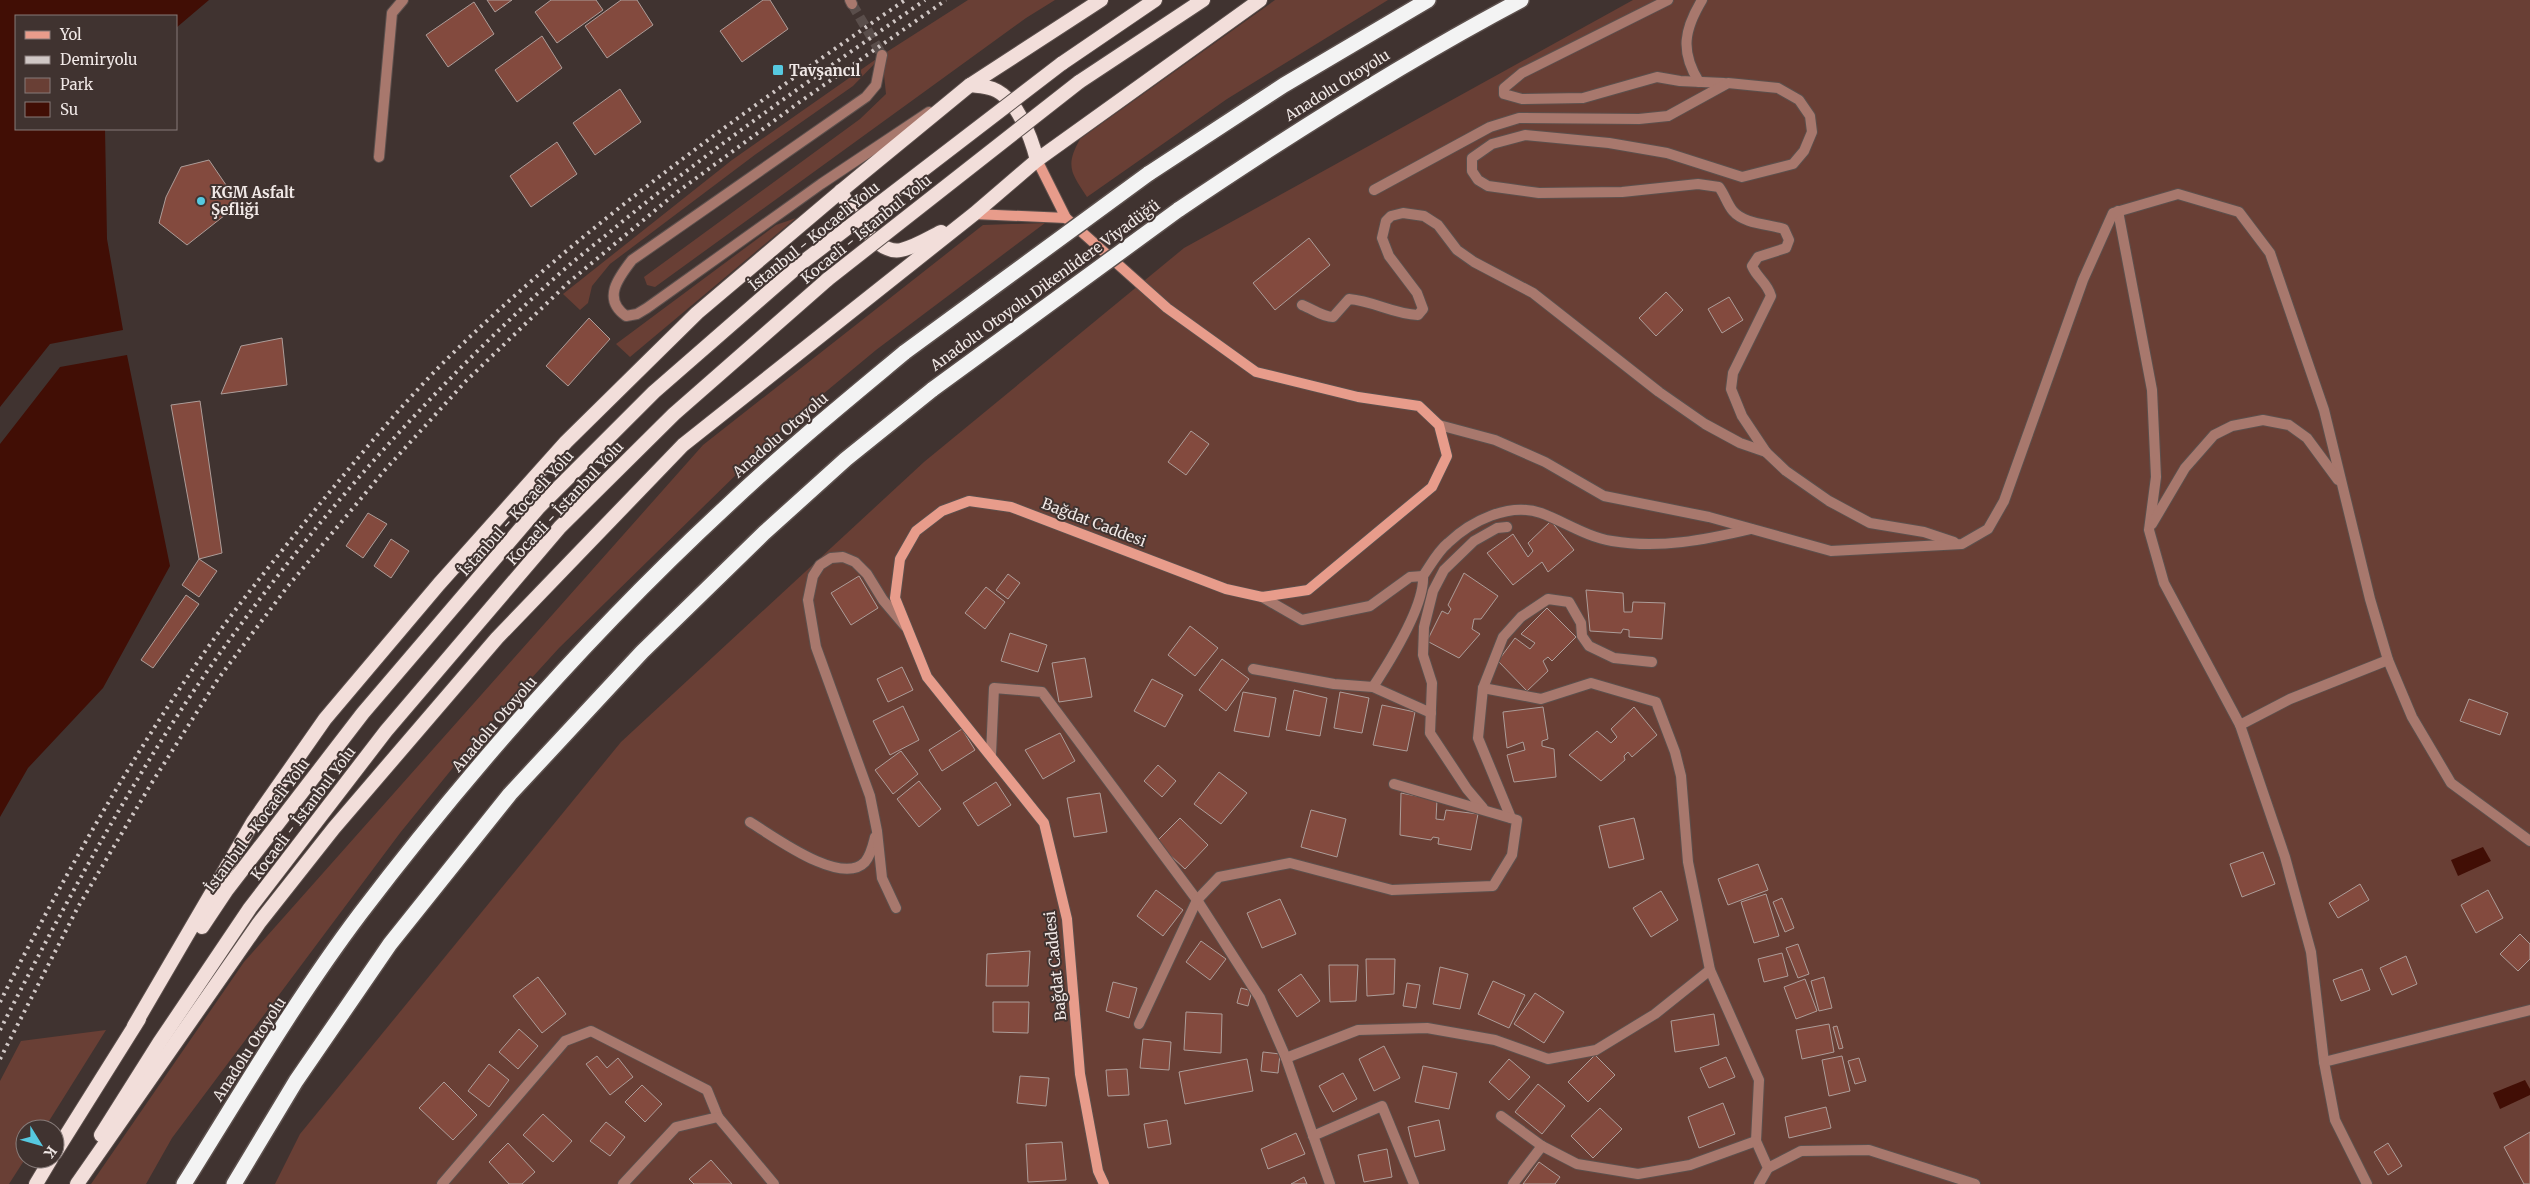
<svg xmlns="http://www.w3.org/2000/svg" width="2530" height="1184" font-family="Merriweather,serif">
<style>
.green{fill:#693f35}
.water{fill:#410e05}
.building{fill:#834a3e;stroke:#ad9d99}
.lines{fill:none;stroke-linecap:round;stroke-linejoin:round}
.minor-tunnel{stroke:#5a4e4b;stroke-width:10;stroke-dasharray:10 5;stroke-linecap:butt}
.minor-casing{stroke:#5c504d;stroke-width:12}
.secondary-casing{stroke:#5c504d;stroke-width:12}
.trunk-casing{stroke:#5c504d;stroke-width:16}
.motorway-casing{stroke:#5c504d;stroke-width:18}
.minor{stroke:#a8786d;stroke-width:10}
.secondary{stroke:#e89c8b;stroke-width:10}
.trunk{stroke:#f2deda;stroke-width:14}
.motorway{stroke:#f3f3f3;stroke-width:15}
.rail{stroke:#d0c7c5;stroke-width:4;stroke-dasharray:2.5 5;stroke-linecap:butt}
.trunk-bridge-casing{stroke:#5c504d;stroke-width:16;stroke-linecap:butt}
.motorway-bridge-casing{stroke:#5c504d;stroke-width:18;stroke-linecap:butt}
.trunk-bridge{stroke:#f2deda;stroke-width:14}
.motorway-bridge{stroke:#f3f3f3;stroke-width:15}
.poi-dot{fill:#56c9e0;stroke:#403330;stroke-width:2}
.labels{text-anchor:middle;dominant-baseline:central;stroke-width:4;stroke-linejoin:round;paint-order:stroke}
.poi-label{font-size:15px;font-weight:bold;fill:#f0e8e6;stroke:#403330;text-anchor:start}
.street-label{font-size:15px;fill:#f0e8e6;stroke:#403330}
</style>
<rect width="100%" height="100%" fill="#403330"/>
<g class="green">
<path d="M968,0H1055L1026,18L655,287L647,285L644,277L860,119L886,94L882,56L853,86L756,154L610,264L592,286L588,303L580,310L563,294L732,160L882,55Z"/>
<path d="M1275,0H1388L1227,99L1087,197C1071,173 1065,166 1080,139Z"/>
<path d="M1633,0H2530V1184H275L300,1134L621,742L924,462L1184,248Z"/>
<path d="M796,218L630,357L616,344L776,225Z"/>
<path d="M1045,223L876,350L793,419L559,648L477,738L400,833L172,1138L146,1184H91L244,962L703,445L983,225Z"/>
<path d="M106,1030L44,1129H25V1159L9,1184H0V1081L21,1041Z"/>
</g>
<g class="water">
<path d="M0,0H209L176,28V16H16V129H105L107,239L123,330L50,344L0,407Z"/>
<path d="M127,355L170,566L103,688L28,768L0,817V444L60,367Z"/>
<path d="M2483,847L2491,861L2458,876L2451,860Z"/>
<path d="M2525,1080L2530,1089V1095L2500,1109L2493,1093Z"/>
</g>
<g class="building">
<path d="M487,0H512L495,12Z"/>
<path d="M551,0H596L603,10L557,43L535,12Z"/>
<path d="M621,0H637L653,25L607,58L585,26Z"/>
<path d="M763,0H770L788,29L742,62L720,31Z"/>
<path d="M474,2L494,34L448,67L426,35Z"/>
<path d="M542,36L562,68L517,102L495,70Z"/>
<path d="M620,89L641,122L595,155L573,123Z"/>
<path d="M557,142L577,174L531,207L510,176Z"/>
<path d="M209,160L239,204L187,245L159,223L166,197L181,167Z"/>
<path d="M1309,238L1330,265L1275,310L1253,283Z"/>
<path d="M1666,292L1683,310L1656,336L1639,318Z"/>
<path d="M1729,297L1743,320L1722,333L1708,309Z"/>
<path d="M589,318L610,339L568,386L546,366Z"/>
<path d="M282,338L287,385L221,394L241,346Z"/>
<path d="M200,401L222,553L199,559L171,405Z"/>
<path d="M1191,431L1209,444L1186,475L1168,462Z"/>
<path d="M368,513L387,524L363,558L346,546Z"/>
<path d="M1551,521L1574,550L1548,572L1542,562L1513,585L1487,553L1513,534L1528,557L1533,551L1528,543Z"/>
<path d="M391,539L409,551L391,578L374,566Z"/>
<path d="M199,559L217,571L199,597L182,585Z"/>
<path d="M1464,573L1498,596L1481,619H1474L1472,629L1480,634L1459,658L1427,641L1442,611L1448,614L1451,609L1448,605Z"/>
<path d="M1008,574L1020,583L1008,599L996,590Z"/>
<path d="M859,576L878,608L851,625L831,593Z"/>
<path d="M986,587L1005,602L985,629L965,613Z"/>
<path d="M1586,590L1623,593L1624,612H1632L1633,602L1665,603L1662,639L1629,637V630L1623,629L1621,633L1590,631Z"/>
<path d="M186,595L199,604L153,668L141,660Z"/>
<path d="M1547,608L1576,637L1552,661L1548,657L1543,661L1548,671L1527,691L1498,661L1515,638L1530,649L1535,643L1521,634Z"/>
<path d="M1190,626L1218,648L1195,676L1168,655Z"/>
<path d="M1010,633L1047,645L1038,672L1001,661Z"/>
<path d="M1085,658L1092,697L1059,702L1052,663Z"/>
<path d="M1222,659L1249,679L1226,711L1199,690Z"/>
<path d="M902,667L913,690L888,702L877,679Z"/>
<path d="M1152,679L1183,695L1165,727L1134,711Z"/>
<path d="M1294,690L1327,698L1320,736L1286,730Z"/>
<path d="M1243,692L1276,698L1269,737L1234,731Z"/>
<path d="M1340,692L1369,698L1362,733L1334,728Z"/>
<path d="M2469,699L2508,713L2500,735L2460,721Z"/>
<path d="M1382,705L1415,712L1407,751L1373,745Z"/>
<path d="M903,706L919,740L890,755L873,721Z"/>
<path d="M1543,707L1548,739L1542,741V746L1554,749L1556,777L1514,782L1507,755L1525,750L1523,742L1507,748L1503,712Z"/>
<path d="M1634,707L1657,735L1632,757L1628,752L1624,756L1625,760L1601,781L1569,755L1597,731L1611,743L1617,737L1611,729Z"/>
<path d="M962,729L975,750L942,771L929,750Z"/>
<path d="M1060,733L1075,761L1043,779L1025,750Z"/>
<path d="M901,751L918,774L893,794L875,770Z"/>
<path d="M1158,765L1176,781L1162,797L1144,781Z"/>
<path d="M1219,772L1247,793L1221,824L1194,804Z"/>
<path d="M919,781L941,809L919,827L897,799Z"/>
<path d="M996,782L1011,805L978,826L963,803Z"/>
<path d="M1100,793L1107,832L1074,837L1067,798Z"/>
<path d="M1401,793L1437,800L1436,819L1444,820L1446,810L1478,814L1471,850L1438,844L1439,838L1433,837L1431,840L1400,835Z"/>
<path d="M1311,810L1346,819L1337,857L1301,847Z"/>
<path d="M1180,818L1208,845L1185,869L1156,842Z"/>
<path d="M1634,818L1644,859L1609,868L1599,826Z"/>
<path d="M2263,852L2275,884L2242,897L2230,864Z"/>
<path d="M1758,864L1768,890L1728,905L1718,879Z"/>
<path d="M2360,884L2369,900L2338,918L2329,903Z"/>
<path d="M1156,890L1183,910L1163,936L1137,916Z"/>
<path d="M2488,890L2503,918L2476,933L2461,905Z"/>
<path d="M1661,891L1678,920L1651,937L1633,908Z"/>
<path d="M1766,894L1779,936L1754,943L1741,902Z"/>
<path d="M1782,898L1794,928L1785,932L1773,902Z"/>
<path d="M1280,899L1296,934L1262,948L1247,913Z"/>
<path d="M2520,934L2530,944V959L2518,971L2500,954Z"/>
<path d="M1201,941L1226,959L1210,980L1186,962Z"/>
<path d="M1798,944L1809,974L1798,978L1786,948Z"/>
<path d="M1030,951L1028,986H986L987,954Z"/>
<path d="M1782,953L1788,976L1764,982L1758,959Z"/>
<path d="M2406,956L2417,984L2392,995L2380,968Z"/>
<path d="M1366,959H1395L1394,994L1367,996Z"/>
<path d="M1329,965H1358L1356,1001L1330,1002Z"/>
<path d="M1440,967L1468,974L1460,1009L1433,1004Z"/>
<path d="M2362,969L2370,990L2341,1001L2333,980Z"/>
<path d="M1301,974L1320,1001L1297,1017L1278,990Z"/>
<path d="M538,977L566,1014L542,1033L513,996Z"/>
<path d="M1824,977L1832,1008L1819,1011L1811,981Z"/>
<path d="M1805,979L1817,1011L1796,1019L1784,987Z"/>
<path d="M1493,981L1525,995L1509,1028L1478,1014Z"/>
<path d="M1113,982L1137,988L1129,1018L1106,1011Z"/>
<path d="M1407,983L1420,985L1416,1008L1403,1006Z"/>
<path d="M1241,988L1252,991L1248,1006L1237,1003Z"/>
<path d="M1535,993L1564,1012L1544,1043L1514,1024Z"/>
<path d="M993,1002H1029L1028,1033L993,1032Z"/>
<path d="M1186,1012L1222,1014L1221,1053L1184,1050Z"/>
<path d="M1714,1014L1719,1045L1675,1052L1671,1021Z"/>
<path d="M1829,1024L1834,1052L1802,1059L1796,1030Z"/>
<path d="M1837,1026L1843,1048L1839,1049L1833,1027Z"/>
<path d="M519,1029L538,1046L518,1069L499,1052Z"/>
<path d="M1143,1039L1171,1042L1169,1070L1140,1068Z"/>
<path d="M1384,1046L1400,1078L1374,1091L1359,1059Z"/>
<path d="M1263,1052L1280,1054L1278,1073L1261,1071Z"/>
<path d="M1595,1055L1615,1075L1588,1102L1568,1082Z"/>
<path d="M597,1056L607,1068L618,1058L633,1077L610,1095L586,1064Z"/>
<path d="M1842,1056L1850,1091L1829,1096L1822,1060Z"/>
<path d="M1726,1057L1735,1077L1709,1088L1700,1068Z"/>
<path d="M1859,1058L1866,1081L1855,1084L1848,1061Z"/>
<path d="M1247,1059L1253,1091L1185,1104L1179,1072Z"/>
<path d="M1509,1059L1530,1077L1509,1100L1489,1082Z"/>
<path d="M489,1064L509,1080L489,1107L468,1091Z"/>
<path d="M1423,1066L1457,1073L1449,1109L1415,1102Z"/>
<path d="M1127,1069L1129,1095L1108,1096L1106,1070Z"/>
<path d="M1343,1073L1357,1099L1333,1112L1319,1086Z"/>
<path d="M1020,1076L1049,1078L1046,1106L1017,1103Z"/>
<path d="M444,1082L477,1115L453,1140L419,1108Z"/>
<path d="M1538,1084L1565,1106L1542,1134L1515,1112Z"/>
<path d="M642,1085L662,1104L645,1122L625,1102Z"/>
<path d="M1723,1103L1735,1134L1699,1148L1688,1117Z"/>
<path d="M1826,1107L1831,1128L1789,1138L1785,1117Z"/>
<path d="M1600,1108L1622,1129L1593,1158L1571,1136Z"/>
<path d="M543,1114L572,1141L553,1162L523,1135Z"/>
<path d="M1167,1120L1171,1144L1148,1148L1144,1124Z"/>
<path d="M1439,1120L1445,1150L1415,1157L1408,1127Z"/>
<path d="M606,1122L625,1137L610,1156L590,1141Z"/>
<path d="M2530,1132V1184H2524L2504,1147Z"/>
<path d="M1296,1133L1305,1154L1268,1169L1261,1149Z"/>
<path d="M1062,1142L1066,1180L1028,1182L1026,1144Z"/>
<path d="M508,1143L535,1172L522,1184H509L489,1162Z"/>
<path d="M2388,1143L2402,1166L2388,1175L2374,1152Z"/>
<path d="M1387,1149L1392,1177L1364,1182L1358,1155Z"/>
<path d="M711,1160L732,1184H694L689,1179Z"/>
<path d="M1539,1162L1560,1177L1555,1184H1523Z"/>
<path d="M1304,1177L1307,1184H1291Z"/>
</g>
<g class="lines">
<path class="minor-tunnel" d="M852,4L882,55"/>
<g class="minor-casing">
<g id="minor">
<path d="M850,0L852,4"/>
<path d="M1668,0L1522,73L1504,88V94L1522,99L1583,98L1657,77L1680,81L1724,83"/>
<path d="M882,55L876,85L866,97L632,260C618,278 602,299 626,316L637,314L647,308L821,184L929,112"/>
<path d="M1699,82C1680,51 1684,30 1702,0"/>
<path d="M379,157L392,13L403,0"/>
<path d="M1374,190L1490,127L1519,118L1639,119L1668,116L1728,83L1778,88L1799,100L1810,116L1812,132L1804,151L1793,164L1742,177L1667,153L1609,143L1525,135L1492,144L1472,158V171L1478,180L1488,186L1510,189L1539,193L1622,192L1698,184L1719,187C1725,195 1727,204 1733,211C1744,224 1768,224 1784,229L1789,240L1786,248L1758,257L1752,266C1757,278 1767,282 1771,296L1733,373L1731,389L1742,416L1766,452L1786,471L1829,501L1870,523L1924,532L1954,542"/>
<path d="M2118,211L2152,390L2156,477L2149,530L2164,583L2240,725"/>
<path d="M1302,305C1313,309 1322,317 1333,317L1349,299C1374,301 1393,314 1418,315L1423,309L1417,293L1389,256L1382,238L1386,221L1391,216L1403,213L1424,216L1438,225L1457,250L1474,262L1533,293L1659,392L1705,424L1740,443L1766,452"/>
<path d="M1439,425L1495,440L1545,462L1604,496L1709,517L1831,551L1962,544L1988,529L2004,501L2083,280L2113,213L2178,194L2239,212L2270,253L2324,410L2370,599L2388,660L2412,717L2451,783L2530,841"/>
<path d="M2152,524L2185,468L2214,435L2232,426L2263,420L2289,425L2307,438L2338,480"/>
<path d="M1423,576C1430,566 1438,551 1448,543C1471,521 1509,502 1541,513C1565,522 1587,537 1612,541C1659,549 1705,540 1751,529"/>
<path d="M1253,669L1334,684L1373,687C1390,661 1425,606 1423,576L1410,577L1370,606L1302,620L1262,597"/>
<path d="M1373,687L1431,713"/>
<path d="M1483,688L1541,699L1591,683L1656,702L1675,752L1681,776L1688,862L1710,970L1759,1080L1756,1141L1768,1168L1759,1184"/>
<path d="M991,754L994,688L1042,692L1197,900L1260,998L1286,1058L1330,1184"/>
<path d="M1483,808L1467,789L1430,733L1432,683L1423,655L1424,627L1433,591L1444,570L1474,541L1497,528L1507,527"/>
<path d="M1511,818L1478,738L1483,688L1503,637L1521,617L1548,599L1569,602L1581,623L1582,636L1589,646L1614,658L1652,662"/>
<path d="M750,822C773,836 841,887 865,862C871,855 873,845 875,837"/>
<path d="M896,908L882,878L877,831L870,796L816,647L808,600L813,576L820,565L831,558L843,557L855,562L867,574L883,600L905,626"/>
<path d="M1139,1024L1197,900L1219,877L1290,863L1392,890L1493,886L1512,855L1517,820L1394,784"/>
<path d="M1286,1058L1358,1030L1427,1028L1495,1040L1548,1059L1596,1050L1655,1014L1710,970"/>
<path d="M2324,1062L2311,952L2285,857L2240,725L2290,699L2388,660"/>
<path d="M1501,1116L1542,1146L1577,1164L1638,1174L1690,1165L1756,1141"/>
<path d="M1313,1136L1382,1106L1414,1184"/>
<path d="M1768,1168L1801,1151L1869,1150L1975,1184"/>
<path d="M442,1184L565,1041L591,1031L707,1090L718,1117"/>
<path d="M623,1184L676,1127L718,1117L774,1184"/>
<path d="M1513,1184L1542,1146"/>
<path d="M2367,1184L2335,1120L2324,1062L2530,1010"/>
</g>
</g>
<g class="secondary-casing">
<g id="secondary">
<path d="M974,214L1066,218L1037,160"/>
<path d="M1066,218L1167,308L1256,372L1358,397L1419,406L1439,425L1447,456L1432,487L1308,590L1262,597L1226,589L1011,507L969,501L942,511L916,531L900,559L895,598L927,677L1044,823L1067,919L1080,1074L1098,1171L1104,1184"/>
</g>
</g>
<g class="trunk-casing">
<g id="trunk">
<path d="M1061,64L1155,0"/>
<path d="M1079,82L1203,0"/>
<path d="M970,85C977,86 986,86 993,89C1017,98 1031,137 1037,160"/>
<path d="M841,191C850,211 875,255 901,250C915,247 929,238 941,232"/>
<path d="M202,927L226,891L363,713L539,507L654,392L803,262"/>
<path d="M134,1026L253,822L325,719L439,584L566,442L697,313L841,191L970,85L1101,0"/>
<path d="M101,1135L159,1043L250,908L386,731L560,527L674,414L828,279"/>
<path d="M55,1153L139,1019"/>
<path d="M36,1184L51,1159"/>
<path d="M77,1184L259,923L334,828L497,638L683,445L974,214L1037,160L1260,0"/>
</g>
</g>
<g class="motorway-casing">
<g id="motorway">
<path d="M1148,174L1284,85L1428,0"/>
<path d="M1178,210C1289,135 1402,63 1521,0"/>
<path d="M184,1184C241,1093 296,999 360,914C471,768 594,629 728,505C785,451 845,402 905,352"/>
<path d="M234,1184L296,1081L390,944L510,794L642,652L764,533L846,459L933,389"/>
</g>
</g>
<use href="#minor" class="minor"/>
<use href="#secondary" class="secondary"/>
<use href="#trunk" class="trunk"/>
<use href="#motorway" class="motorway"/>
<g class="rail">
<path d="M0,1002C59,885 123,771 197,663C236,606 280,553 323,500C362,453 402,404 446,360C585,223 745,111 905,0"/>
<path d="M0,1030C63,907 129,784 208,670C309,526 428,392 558,275C579,256 602,239 623,221C720,142 823,71 925,0"/>
<path d="M0,1059L78,907L151,784L218,679L288,586L384,471L466,381L569,282L676,193L801,101L946,0"/>
</g>
<g class="trunk-bridge-casing">
<g id="trunk-bridge">
<path d="M803,262L1061,64"/>
<path d="M828,279L1079,82"/>
</g>
</g>
<g class="motorway-bridge-casing">
<g id="motorway-bridge">
<path d="M905,352L1148,174"/>
<path d="M933,389L1178,210"/>
</g>
</g>
<use href="#trunk-bridge" class="trunk-bridge"/>
<use href="#motorway-bridge" class="motorway-bridge"/>
</g>
<g class="poi-dot">
<rect x="772" y="64" width="12" height="12" rx="2.5"/>
<circle cx="201" cy="201" r="5"/>
</g>
<g class="labels">
<g class="poi-label">
<text x="789" y="70">Tavşancıl</text>
<text x="211" y="192">KGM Asfalt<tspan x="211" dy="17">Şefliği</tspan></text>
</g>
<g class="street-label">
<text transform="translate(1337 85) rotate(-32)">Anadolu Otoyolu</text>
<text transform="translate(866 229) rotate(-39)">Kocaeli - İstanbul Yolu</text>
<text transform="translate(814 236) rotate(-39)">İstanbul - Kocaeli Yolu</text>
<text transform="translate(1045 285) rotate(-36)">Anadolu Otoyolu Dikenlidere Viyadüğü</text>
<text transform="translate(780 435) rotate(-41)">Anadolu Otoyolu</text>
<text transform="translate(565 503) rotate(-47)">Kocaeli - İstanbul Yolu</text>
<text transform="translate(516 513) rotate(-48)">İstanbul - Kocaeli Yolu</text>
<text transform="translate(1094 522) rotate(21)">Bağdat Caddesi</text>
<text transform="translate(494 724) rotate(-49)">Anadolu Otoyolu</text>
<text transform="translate(303 813) rotate(-53)">Kocaeli - İstanbul Yolu</text>
<text transform="translate(257 825) rotate(-53)">İstanbul - Kocaeli Yolu</text>
<text transform="translate(1055 966) rotate(-96)">Bağdat Caddesi</text>
<text transform="translate(249 1049) rotate(-57)">Anadolu Otoyolu</text>
</g>
</g>
<rect x="15" y="15" width="162" height="115" fill="#403330" stroke="#867b79"/>
<rect x="25" y="31" width="25" height="8" fill="#e89c8b" stroke="#867b79"/>
<text x="60" y="40" font-size="15" fill="#f0e8e6">Yol</text>
<rect x="25" y="56" width="25" height="8" fill="#d0c7c5" stroke="#867b79"/>
<text x="60" y="65" font-size="15" fill="#f0e8e6">Demiryolu</text>
<rect x="25" y="78" width="25" height="15" fill="#693f35" stroke="#867b79"/>
<text x="60" y="90" font-size="15" fill="#f0e8e6">Park</text>
<rect x="25" y="102" width="25" height="15" fill="#410e05" stroke="#867b79"/>
<text x="60" y="115" font-size="15" fill="#f0e8e6">Su</text>
<g transform="translate(40 1144) rotate(127)"><circle r="24" fill="#403330" stroke="#867b79"/>
<path d="M0-4L9 19L0 12L-9 19Z" fill="#56c9e0"/>
<text y="-8" font-size="14" font-weight="bold" text-anchor="middle" fill="#f0e8e6">K</text>
</g>
</svg>
